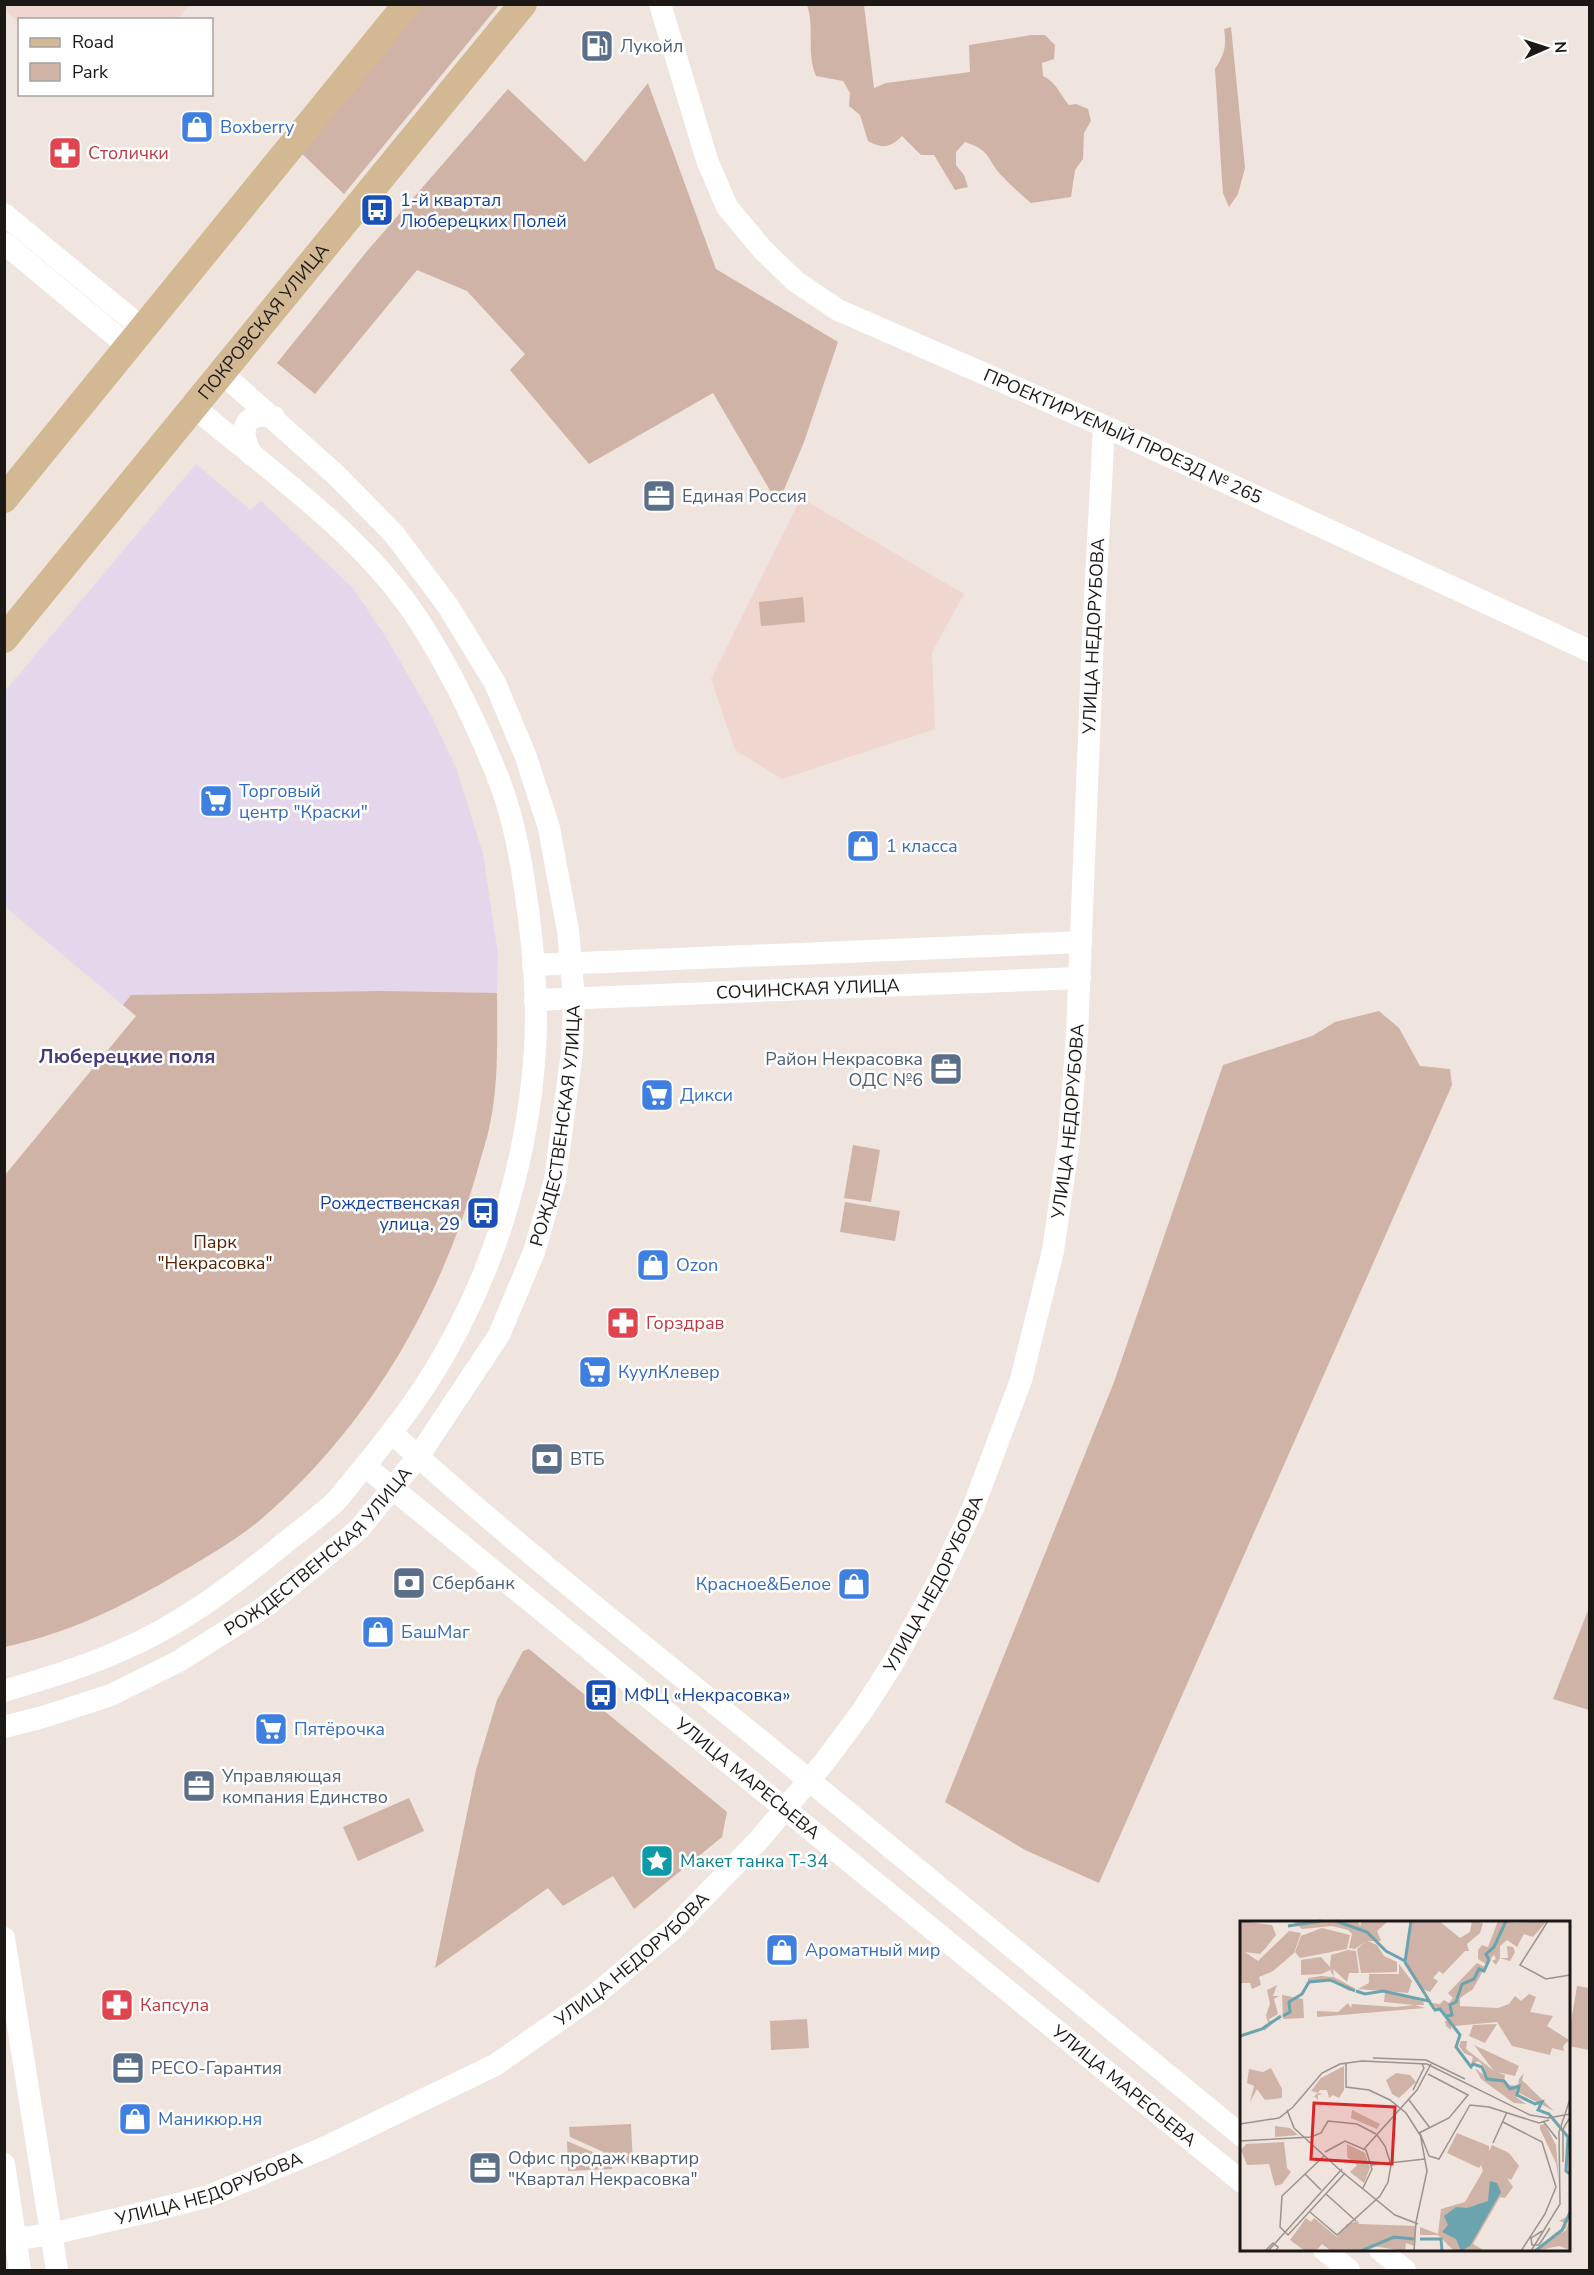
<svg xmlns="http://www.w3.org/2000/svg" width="1594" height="2275" font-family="'Nunito Sans',sans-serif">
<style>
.commercial{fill:#e4d7eb}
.education{fill:#efd6cf}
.green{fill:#cfb3a6}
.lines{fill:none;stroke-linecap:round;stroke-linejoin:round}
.minor{stroke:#fff;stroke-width:22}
.major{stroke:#d2b893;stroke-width:28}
.labels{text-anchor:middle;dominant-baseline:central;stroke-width:5;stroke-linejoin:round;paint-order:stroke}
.service-label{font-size:18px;fill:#4e5e75;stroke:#fff;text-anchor:start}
.shop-label{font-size:18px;fill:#366cbe;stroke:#fff;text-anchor:start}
.health-label{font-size:18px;fill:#be3a42;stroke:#fff;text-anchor:start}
.transit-label{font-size:18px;fill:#164399;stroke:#fff;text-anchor:start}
.street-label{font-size:18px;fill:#1c1816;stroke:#fff}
.park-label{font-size:18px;fill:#572100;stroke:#fff}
.culture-label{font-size:18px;fill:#0d838f;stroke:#fff;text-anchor:start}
.neighbourhood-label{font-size:20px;font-weight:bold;fill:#493c78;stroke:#fff}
.inset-river{fill:none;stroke:#6ba4ae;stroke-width:3}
.inset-road{fill:none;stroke:#9b928e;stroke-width:1.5}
.view{fill:#d62828;fill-opacity:0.15;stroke:#d62828;stroke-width:3}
.inset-edge{fill:none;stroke:#1c1816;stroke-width:3}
</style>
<rect width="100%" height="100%" fill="#efe4de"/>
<path class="commercial" d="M196,464L250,510L261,501L353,588L386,637L432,717L457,770L483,854L498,954L497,993L131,995L123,1005L5,907V691Z"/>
<g class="education">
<path d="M5,4H189V5L177,19L20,20L19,23L5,10Z"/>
<path d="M801,498L964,594L932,652L935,729L782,779L735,750L711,679Z"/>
</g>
<g class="green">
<path d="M419,5H499L344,194L298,150Z"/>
<path d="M807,5H864L874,88L886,83L970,72L969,45L1032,35H1045L1055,45L1054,59L1042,63L1043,76C1058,84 1058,92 1069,105L1076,104L1088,109L1091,121L1084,133L1083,159L1075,170L1071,197L1031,203C1021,195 1012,186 1003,177C986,160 993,151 965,142L956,152V165L964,175L968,187L955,190L934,155H921L902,136C890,148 882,149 868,141L860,115L849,106L850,93L843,81L816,76C806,53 815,28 807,5Z"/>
<path d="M1231,27L1245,168L1238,194L1229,207L1223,193L1222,180L1215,69C1224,55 1227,46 1224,29Z"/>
<path d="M648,83L716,269L838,342L804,442L778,504L713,393L589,464L510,370L525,354L467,291L417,270L315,394L277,363L368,250L508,89L585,162Z"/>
<path d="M803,597L805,622L761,626L759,602Z"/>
<path d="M379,991L497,993C497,1036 499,1081 490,1124C487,1140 481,1156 477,1172C439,1306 366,1430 259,1521C232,1543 201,1560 171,1578C116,1610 67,1633 5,1647V1175L136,1016L123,1005L131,995Z"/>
<path d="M1379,1011L1399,1028L1420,1066L1450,1069L1452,1085L1099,1883L1025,1850L945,1802L1114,1382L1223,1065L1312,1036L1335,1022Z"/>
<path d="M853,1145L880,1150L871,1202L844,1198Z"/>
<path d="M845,1202L900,1211L895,1241L840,1232Z"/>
<path d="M1589,1608L1590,1710H1589L1553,1699Z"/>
<path d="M529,1649L727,1812L722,1837L634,1909L613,1876L563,1906L548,1888L435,1968L476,1770L497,1700L523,1651Z"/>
<path d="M409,1798L424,1831L358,1861L343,1827Z"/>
<path d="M1577,1986L1589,1988V2050L1569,2046V2034Z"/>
<path d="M807,2019L809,2048L771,2050L770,2021Z"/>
<path d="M631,2124L633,2165L570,2137L569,2127Z"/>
<path d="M567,2141L611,2160L612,2169L568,2171Z"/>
</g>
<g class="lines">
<g class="minor">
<path id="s1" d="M660,4L707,160L727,207L763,250L795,281L838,310L1104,426L1590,651"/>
<path d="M4,214L143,329"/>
<path d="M4,243L129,347"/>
<path d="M252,455C238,432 243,410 274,417"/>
<path d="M533,965L1081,942"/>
<path id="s2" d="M535,1000L1080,978"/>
<path d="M392,1433C519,1549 655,1654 788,1763C940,1887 1090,2012 1242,2136"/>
<path id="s3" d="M365,1466L1242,2182"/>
<path d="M4,1691C44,1679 84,1667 122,1650C178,1626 228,1589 275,1551C294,1535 315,1520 333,1504C343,1494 351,1482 360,1472C383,1444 405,1416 425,1386C490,1286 527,1170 535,1050C538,1004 534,956 528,910C522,866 515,821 499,780C478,727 452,673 421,624C365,536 273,474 194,407"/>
<path id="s4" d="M4,1727L43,1717L111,1695L179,1661L266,1606L359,1529L418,1457L499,1335L534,1252L555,1180L572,1052L574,998L568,931L549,828L526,757L495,683L448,606L394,534L336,475L223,374"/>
<path d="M4,1938L57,2270"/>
<path d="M4,2164L20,2270"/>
<path id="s5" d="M4,2241L51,2234L147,2212L209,2196L324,2148L495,2065L594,1996L673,1929L758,1841L826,1760L863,1710L893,1663L939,1580L973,1508L1021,1380L1053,1251L1069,1140L1077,1035L1093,637L1104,426"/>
<path d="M1324,2250L1349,2270"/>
<path d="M1380,2250L1405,2270"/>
</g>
<g class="major">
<path d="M4,499L407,4"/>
<path id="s6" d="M4,639L523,4"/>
</g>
</g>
<defs>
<g id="fuel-square" transform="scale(1.725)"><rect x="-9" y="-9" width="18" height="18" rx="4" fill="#5c6f8a" stroke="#fff"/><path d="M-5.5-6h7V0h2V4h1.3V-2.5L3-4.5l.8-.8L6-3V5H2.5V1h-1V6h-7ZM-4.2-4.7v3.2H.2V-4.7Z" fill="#fff"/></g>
<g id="shop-square" transform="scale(1.725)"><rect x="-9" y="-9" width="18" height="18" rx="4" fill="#3f7fe0" stroke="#fff"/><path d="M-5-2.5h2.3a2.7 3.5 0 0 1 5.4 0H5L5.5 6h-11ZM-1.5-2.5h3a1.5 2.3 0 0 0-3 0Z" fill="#fff"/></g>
<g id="pharmacy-square" transform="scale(1.725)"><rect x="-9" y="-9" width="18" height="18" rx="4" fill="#e0444e" stroke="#fff"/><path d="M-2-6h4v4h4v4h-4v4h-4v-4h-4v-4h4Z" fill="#fff"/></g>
<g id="bus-square" transform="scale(1.725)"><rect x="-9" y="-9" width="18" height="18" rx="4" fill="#1a4fb4" stroke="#fff"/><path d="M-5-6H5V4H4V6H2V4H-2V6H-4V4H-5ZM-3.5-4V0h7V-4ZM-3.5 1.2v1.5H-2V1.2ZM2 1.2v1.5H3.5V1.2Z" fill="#fff"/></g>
<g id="office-square" transform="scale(1.725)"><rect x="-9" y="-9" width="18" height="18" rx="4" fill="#5c6f8a" stroke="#fff"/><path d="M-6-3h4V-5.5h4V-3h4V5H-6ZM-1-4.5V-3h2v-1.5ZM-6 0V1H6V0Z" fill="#fff"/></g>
<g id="supermarket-square" transform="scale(1.725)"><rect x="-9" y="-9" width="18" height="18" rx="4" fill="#3f7fe0" stroke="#fff"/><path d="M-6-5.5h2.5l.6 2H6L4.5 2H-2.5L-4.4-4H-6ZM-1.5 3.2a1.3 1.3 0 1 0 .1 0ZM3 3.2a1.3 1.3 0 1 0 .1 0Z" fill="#fff"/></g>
<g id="bank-square" transform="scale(1.725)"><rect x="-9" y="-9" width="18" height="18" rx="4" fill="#5c6f8a" stroke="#fff"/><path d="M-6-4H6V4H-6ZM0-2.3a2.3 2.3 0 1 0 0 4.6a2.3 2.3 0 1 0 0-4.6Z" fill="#fff"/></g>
<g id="sight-square" transform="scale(1.725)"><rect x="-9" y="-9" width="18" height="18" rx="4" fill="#0f9aa8" stroke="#fff"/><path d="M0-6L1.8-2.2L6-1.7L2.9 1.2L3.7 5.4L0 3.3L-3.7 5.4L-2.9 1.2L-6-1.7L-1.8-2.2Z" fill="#fff"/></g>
</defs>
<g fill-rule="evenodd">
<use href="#fuel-square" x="597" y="46"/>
<use href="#shop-square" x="197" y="127"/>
<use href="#pharmacy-square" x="65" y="153"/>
<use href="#bus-square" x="377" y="210"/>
<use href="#office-square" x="659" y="496"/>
<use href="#supermarket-square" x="216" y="801"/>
<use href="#shop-square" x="863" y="846"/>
<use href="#office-square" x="946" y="1069"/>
<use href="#supermarket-square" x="657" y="1095"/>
<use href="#bus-square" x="483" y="1213"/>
<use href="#shop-square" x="653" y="1265"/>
<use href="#pharmacy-square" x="623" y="1323"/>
<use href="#supermarket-square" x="595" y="1372"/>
<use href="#bank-square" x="547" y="1459"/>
<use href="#bank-square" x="409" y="1583"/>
<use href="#shop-square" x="854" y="1584"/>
<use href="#shop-square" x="378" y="1632"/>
<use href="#bus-square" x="601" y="1695"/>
<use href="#supermarket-square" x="271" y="1729"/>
<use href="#office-square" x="199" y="1786"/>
<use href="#sight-square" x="657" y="1861"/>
<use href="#shop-square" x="782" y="1950"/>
<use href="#pharmacy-square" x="117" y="2005"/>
<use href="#office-square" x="128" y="2068"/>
<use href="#shop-square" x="135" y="2119"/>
<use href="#office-square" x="485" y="2168"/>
</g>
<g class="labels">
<g class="service-label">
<text x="620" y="46">Лукойл</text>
<text x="682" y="496">Единая Россия</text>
<text x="923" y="1059" text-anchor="end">Район Некрасовка<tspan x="923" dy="21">ОДС №6</tspan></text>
<text x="570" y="1459">ВТБ</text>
<text x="432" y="1583">Сбербанк</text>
<text x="222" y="1776">Управляющая<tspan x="222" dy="21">компания Единство</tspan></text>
<text x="151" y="2068">РЕСО-Гарантия</text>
<text x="508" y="2158">Офис продаж квартир<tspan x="508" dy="21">"Квартал Некрасовка"</tspan></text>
</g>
<g class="shop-label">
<text x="220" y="127">Boxberry</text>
<text x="239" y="791">Торговый<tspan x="239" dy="21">центр "Краски"</tspan></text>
<text x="886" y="846">1 класса</text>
<text x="680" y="1095">Дикси</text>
<text x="676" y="1265">Ozon</text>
<text x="618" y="1372">КуулКлевер</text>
<text x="831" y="1584" text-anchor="end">Красное&amp;Белое</text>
<text x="401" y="1632">БашМаг</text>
<text x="294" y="1729">Пятёрочка</text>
<text x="805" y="1950">Ароматный мир</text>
<text x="158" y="2119">Маникюр.ня</text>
</g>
<g class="health-label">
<text x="88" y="153">Столички</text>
<text x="646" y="1323">Горздрав</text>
<text x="140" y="2005">Капсула</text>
</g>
<g class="transit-label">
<text x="400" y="200">1-й квартал<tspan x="400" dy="21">Люберецких Полей</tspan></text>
<text x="460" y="1203" text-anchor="end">Рождественская<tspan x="460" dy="21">улица, 29</tspan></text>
<text x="624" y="1695">МФЦ «Некрасовка»</text>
</g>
<g class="street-label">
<text stroke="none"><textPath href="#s6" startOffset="410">ПОКРОВСКАЯ УЛИЦА</textPath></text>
<text stroke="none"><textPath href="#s1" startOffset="678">ПРОЕКТИРУЕМЫЙ ПРОЕЗД № 265</textPath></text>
<text stroke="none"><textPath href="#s5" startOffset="2156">УЛИЦА НЕДОРУБОВА</textPath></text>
<text stroke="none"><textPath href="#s2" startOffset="273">СОЧИНСКАЯ УЛИЦА</textPath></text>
<text stroke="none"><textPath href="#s5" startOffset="1670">УЛИЦА НЕДОРУБОВА</textPath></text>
<text stroke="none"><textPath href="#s4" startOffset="870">РОЖДЕСТВЕНСКАЯ УЛИЦА</textPath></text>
<text stroke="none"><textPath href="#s4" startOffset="366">РОЖДЕСТВЕНСКАЯ УЛИЦА</textPath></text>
<text stroke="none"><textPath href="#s5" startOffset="1184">УЛИЦА НЕДОРУБОВА</textPath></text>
<text stroke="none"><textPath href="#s3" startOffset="494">УЛИЦА МАРЕСЬЕВА</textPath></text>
<text stroke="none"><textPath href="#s5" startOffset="698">УЛИЦА НЕДОРУБОВА</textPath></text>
<text stroke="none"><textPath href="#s3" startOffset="980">УЛИЦА МАРЕСЬЕВА</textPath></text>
<text stroke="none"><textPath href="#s5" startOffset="212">УЛИЦА НЕДОРУБОВА</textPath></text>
</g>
<g class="park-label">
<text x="215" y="1242">Парк<tspan x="215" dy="21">"Некрасовка"</tspan></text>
</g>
<g class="culture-label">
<text x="680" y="1861">Макет танка Т-34</text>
</g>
<g class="neighbourhood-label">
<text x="127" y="1056">Люберецкие поля</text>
</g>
</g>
<g transform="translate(1240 1921)">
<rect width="330" height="330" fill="#efe4de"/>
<path d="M0,0L32,4L36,14L24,29L20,33L5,31L18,40L49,10L61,12L54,32L33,50L19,56L21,64L12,68L10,62H0ZM53,0H118L120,5L122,0H148L137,10L141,20H128L137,24L144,35L157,41V51L121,52L117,28L126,20L115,28L109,27L112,13L108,9L92,5L62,8ZM170,0H199L220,17L230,11L232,0L243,2L240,12L227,23L229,30H225L203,53L199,50L193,57L198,60L190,71L180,67L164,43ZM258,0L276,2L307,0L293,16L284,13L277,26L267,19L260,25V37H268L267,25L273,26L275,31L270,40L260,37L256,44L252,40L256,38L254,34L246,43L238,38V29L242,24L248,26ZM82,7L110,14L107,28L60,37L55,31L61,15ZM108,29L116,30L119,52H109L107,61L93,48L94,56L116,68L109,70L90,59L68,61V57L81,55L94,56L90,49L82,53L61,54V39L81,36L90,46L91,34ZM237,42L245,46L233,68L220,77V85L258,87L269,83L275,75L281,80L289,73L296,76L290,91L313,95L307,105L329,119L323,125L324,130L312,127L310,134L272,125L257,101L214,105L211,101V109L206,105L205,100H210L191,82L200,83L204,79L209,82L213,77L208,72ZM159,43L172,60L168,72L118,68L129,62V53H159ZM37,64L33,75H39L34,78L38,93L28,99L33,101L39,95L41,100L38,98L24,110L23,105L29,102L27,99L26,94L30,83L27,69ZM145,71L183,80L184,84H175L185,87L77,96V90L98,91L108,82L111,87L112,83L156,86L174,84L144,81ZM42,74L63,78L64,97L43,98ZM257,103L245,122L229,115L233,104ZM221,120H227L226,128L254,150L234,124L279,145L275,155L257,151L265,154L264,160L269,164L278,165L276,172L282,175L276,176L286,183L274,182L241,158L235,147L246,156L244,145L238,140L231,144L233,136L224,132L219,125ZM104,145V169L99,177L93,174L89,177L87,169H80L78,172L83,173L78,174V179L74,175L68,180L78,172L71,170L81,157ZM31,147L42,168V177L25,179L17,168L10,181L14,165L7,162L9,148L23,151ZM156,152L170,154L176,161L159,177L152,173L146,159ZM284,152L282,159L314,190L277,171L279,158ZM112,189L140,203L137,208L111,197ZM305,203L316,224L319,261L316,242L300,208V204ZM35,205L50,207L58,214L35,216ZM217,212L249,225V230L252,224L269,232L279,245L271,259L267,257L273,266L265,277L260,276L233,323L245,330H214L198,314H180V306L198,313L201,288L225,281L243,250L241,244L239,247L207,232ZM44,221L47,247L51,251L42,263L35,265L29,243L7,244L1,229L6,223ZM107,223L125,232L130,247L124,262L110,251L117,244L107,236ZM330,294L326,307L320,313L326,309L330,299V329L319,325L295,330L323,309L325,302L319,300ZM66,297L71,301L74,297L97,316L107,303L118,300L119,303L176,305L174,325L166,322L165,330L133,325L122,330H91L82,323L76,330H65L50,319Z" fill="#cfb3a6"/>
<path d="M250,260L257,262L261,271L230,325L221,330L216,318L202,311L208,304L204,295L216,286L227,287L248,280Z" fill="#6ba4ae"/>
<path class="inset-river" d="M96,0L127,11L146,30L165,40M171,0L165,41L190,81M48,5L81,0M116,70L125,73L143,70L189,80L195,89L200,88L220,114L216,126L231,146L233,143L242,146L247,158L264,160L270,168L279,165L277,174L295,183L302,181L298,189L309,193L328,216L326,250L330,253M43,95L50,91L49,81L62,73L69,61L90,59L115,70M206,95L212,94L210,84L216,81L222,63L234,58L239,48L244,50L249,39L246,33L254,26L266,0M0,115L22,108L41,95M180,318H201L202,330M121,330L154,316L174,318M295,330L322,309L330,291"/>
<path class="inset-road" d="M308,0L280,44L306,58L330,54M133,137L186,139L225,158M106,143V166L129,169L150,179L166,192L180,214M173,169L184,147L182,143M169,179L190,207M47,189L54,207L101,250L155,294L178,303M303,200L317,218M263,201L302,221L316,266L305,293L281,330M0,203L39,197L53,186L82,152L100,143L122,140L187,143L290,194L308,197L330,193M179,212L209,197L228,174L188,153M0,220L71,216L81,212L88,200L117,203L136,213M253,222L267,191M124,228L177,169L191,143M85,231L105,220L126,229L132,248L123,267M84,235L42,275L40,306L48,314L105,252M323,241V208L329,198M131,244L185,238M65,253L81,269M86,273L116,300M70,291L97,314L140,275L148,261L151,244L145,225L137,214M302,310L291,317L292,324H299L310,307M25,330L33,322L38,326L36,330M28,330L102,248M174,330L176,301L187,250L180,212L189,235L199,238L230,184L249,186L299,202L309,199M291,330L320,283L319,211L330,178"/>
<path class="view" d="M74,182L155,186L152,243L71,238Z"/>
<rect width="330" height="330" class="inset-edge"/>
</g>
<rect width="1594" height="2275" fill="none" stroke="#1c1816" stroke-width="12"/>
<rect x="18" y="18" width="195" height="78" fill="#ffffff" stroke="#a4a3a2" stroke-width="1.5"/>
<rect x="30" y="38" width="30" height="9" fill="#d2b893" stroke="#a4a3a2" stroke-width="1.5"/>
<text x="72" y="48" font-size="18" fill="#1c1816">Road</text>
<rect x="30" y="63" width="30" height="18" fill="#cfb3a6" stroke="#a4a3a2" stroke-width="1.5"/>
<text x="72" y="78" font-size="18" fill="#1c1816">Park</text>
<g transform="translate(1546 48) rotate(87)" stroke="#ffffff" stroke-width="4.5" paint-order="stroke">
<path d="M0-4.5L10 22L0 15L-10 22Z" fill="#1c1816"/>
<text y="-9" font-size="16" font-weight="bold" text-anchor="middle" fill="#1c1816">N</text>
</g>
</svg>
